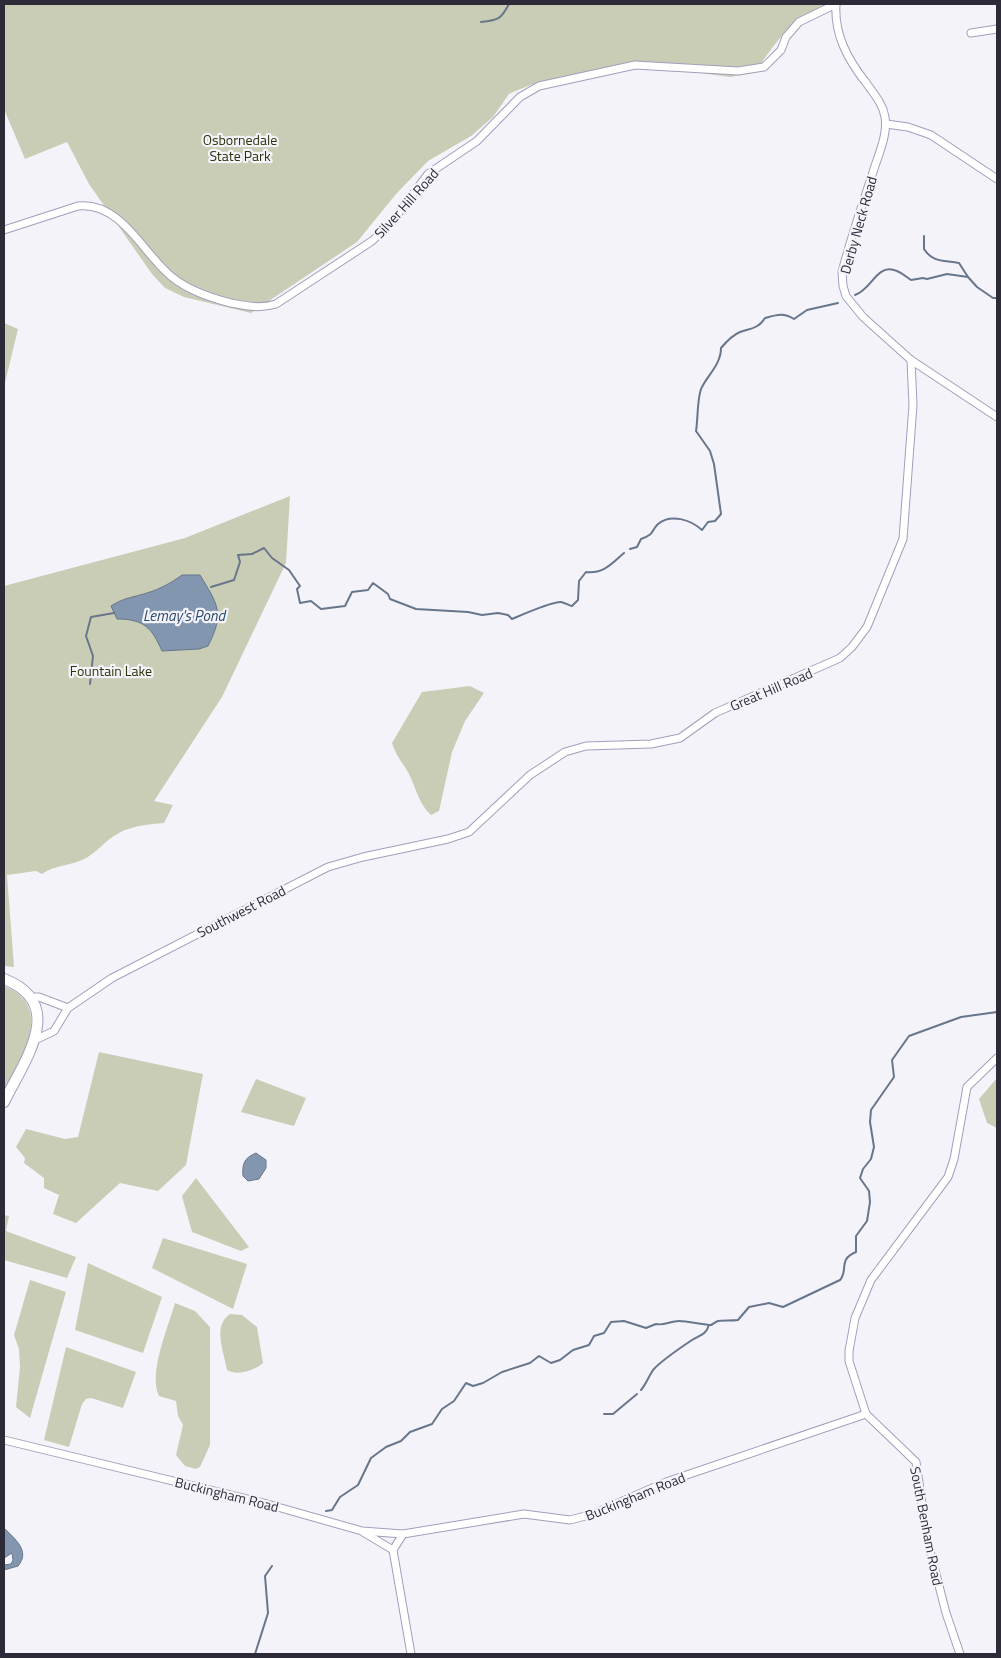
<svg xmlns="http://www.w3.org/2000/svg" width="1001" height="1658" font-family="'Titillium Web',sans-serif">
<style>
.green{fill:#cacdb5}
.water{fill:#8296b0;stroke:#68768c}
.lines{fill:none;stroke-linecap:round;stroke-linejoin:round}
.stream{stroke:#68768c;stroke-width:2}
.minor-casing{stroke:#a39ebc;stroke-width:9}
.secondary-casing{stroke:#a39ebc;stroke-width:12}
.minor{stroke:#fff;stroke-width:7}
.secondary{stroke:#fff;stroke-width:10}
.labels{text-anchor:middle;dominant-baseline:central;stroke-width:4.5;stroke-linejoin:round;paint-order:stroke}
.park-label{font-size:14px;fill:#303309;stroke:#f4f3fa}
.street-label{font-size:14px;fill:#2d2b37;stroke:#f4f3fa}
.water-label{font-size:15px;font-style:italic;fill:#28476d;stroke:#f4f3fa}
</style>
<rect width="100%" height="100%" fill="#f4f3fa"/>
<g class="green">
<path d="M4,4H826L825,8C785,25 779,39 754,73L730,77L678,70L624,67L533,84L513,92L509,94L493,117L471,136L428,161L396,194L357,242L251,313L184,297L165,288L152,274L89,184L67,142L25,159L4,109Z"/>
<path d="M4,323L18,329L4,387Z"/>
<path d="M290,496L286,563L222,697L154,801L173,805L164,823C150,824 131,826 119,833C105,840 96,854 82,860C68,866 55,865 42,874L36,871L7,875L14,967L4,966V586L185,538Z"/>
<path d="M470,686L484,693L465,721L452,752L439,811L431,815C419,804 416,788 409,774C403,763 396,756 392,743L422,692Z"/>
<path d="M4,986C56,1006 20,1060 4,1092Z"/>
<path d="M99,1052L203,1074L186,1165L158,1191L120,1183L76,1223L53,1214L59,1195L44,1188V1178L24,1163L25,1158L16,1147L26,1129L65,1139L78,1137Z"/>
<path d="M997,1078V1128L987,1123L979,1099Z"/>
<path d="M256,1079L306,1098L294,1126L241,1112Z"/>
<path d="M196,1178L249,1247L241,1251L192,1232L182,1196Z"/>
<path d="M4,1215L9,1216L6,1231L76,1257L67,1278L4,1260Z"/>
<path d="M163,1238L247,1264L233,1309L152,1268Z"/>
<path d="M88,1263L162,1297L143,1353L75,1330Z"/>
<path d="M30,1280L66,1292L30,1418L16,1407L20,1367L19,1349L14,1335Z"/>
<path d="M175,1303L195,1311L210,1327V1445L200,1467L196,1469L185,1466L176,1455L183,1425L178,1416L176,1401L159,1396C148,1373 168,1328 175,1303Z"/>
<path d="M230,1314L242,1315L257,1327L263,1363C254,1371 237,1376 227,1370C224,1352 212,1326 230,1314Z"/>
<path d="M66,1347L136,1372L123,1408L91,1398L86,1399L82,1404L69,1447L44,1440Z"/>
</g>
<g class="water">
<path d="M182,575H200C218,605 225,613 208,646L199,649L162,651C152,628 144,619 117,619L111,606C123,598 134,597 147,593C160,589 171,583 182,575Z"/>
<path d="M256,1153L266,1160V1168L259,1179L248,1181L243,1176C242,1164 244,1158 256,1153Z"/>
<path d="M4,1528C14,1538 31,1551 18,1566L4,1570V1565L11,1564L13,1560L12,1553L4,1558Z"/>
</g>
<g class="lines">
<g class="stream">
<path d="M481,22C499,20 501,19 509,4"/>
<path d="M924,236V249C933,263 944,260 959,263L968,277"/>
<path d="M855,295C872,289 876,265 894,270C900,271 906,277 911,280L923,278L927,279L947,274L968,277L977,287L993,298H997"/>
<path d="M630,549L637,547L641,539C655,534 650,532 658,524C671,513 691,520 702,530L708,522L715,521L721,514L714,464L710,451L696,431C698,421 697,395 702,387C708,375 721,364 721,348C726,342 733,335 740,332C751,328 758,329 765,318C776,315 783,312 794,319L807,310L838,303"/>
<path d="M211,587L234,580L240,562L238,555L252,554L264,548L272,558L289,570L300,586L297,589L300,603L311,601L321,609L345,606L352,592L368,590L373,583L388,594L390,599L416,609L468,612L482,615L498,613L508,615L512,619C521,615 554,601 561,602C565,603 569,605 572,606L578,600L579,581L586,572C604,574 612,563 624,553"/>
<path d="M90,684L93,656L86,636L91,617L114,613"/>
<path d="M641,1390C646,1384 649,1376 653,1370C660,1362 683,1346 692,1340C700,1335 706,1335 709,1325"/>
<path d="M604,1414H613L637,1394"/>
<path d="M326,1511L332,1510L340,1497L358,1485L371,1458L386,1447L401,1441L410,1432L432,1424L442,1409L454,1401L466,1383L473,1386L483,1383L502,1372L530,1363L539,1356L551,1363L560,1360L573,1350L589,1345L594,1336L604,1333L611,1322L624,1321L646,1328L656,1324C663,1326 671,1321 679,1321C687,1321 705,1325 711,1325C713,1324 715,1322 718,1321C724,1320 731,1321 738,1320L749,1307L769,1303L783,1307L840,1280C849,1270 837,1260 856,1252V1236L867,1221L870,1202L869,1191L860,1178L863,1169L871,1159L874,1147L870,1122L871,1110L894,1077L892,1060L909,1036L961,1017L997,1012"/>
<path d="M255,1654L268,1613L265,1576L272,1566"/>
</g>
<g class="minor-casing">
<g id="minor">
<path d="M836,4C834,35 848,60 867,84C874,94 883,104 885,117C888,134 879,153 874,169C863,203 851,237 842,272L843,286L846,296L863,317L911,360L997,417"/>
<path d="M971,33L997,29"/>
<path d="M886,124L908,127L931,135L997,179"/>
<path d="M4,230L78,206C121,201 144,255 172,277C189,291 211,298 231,303C247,306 260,309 276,304L372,241L391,223L428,174L477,141L520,97L539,86L635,65L738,71L764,67L781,50L786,37L799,22L836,4"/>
<path d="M31,997H39L68,1008"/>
<path d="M35,1040L54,1031L68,1008L112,978L328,867L363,857L448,839L469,832L530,775L565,752L586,746L651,744L680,738L715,713L840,658L852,647L867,627L903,539L913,405L911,360"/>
<path d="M4,1440L260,1502L362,1531L403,1534L524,1514L570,1520L593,1514L666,1482L866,1414"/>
<path d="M363,1532L393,1550"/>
<path d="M403,1534L393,1550L411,1654"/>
<path d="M960,1654L946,1613L927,1539L916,1462L866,1414L849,1361V1351L855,1318L871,1280L948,1177L954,1159L967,1087L997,1058"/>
</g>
</g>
<g class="secondary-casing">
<path id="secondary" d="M4,979C68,1004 24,1061 4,1102"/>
</g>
<use href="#minor" class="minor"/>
<use href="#secondary" class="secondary"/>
</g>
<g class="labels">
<g class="park-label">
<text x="240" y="139">Osbornedale<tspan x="240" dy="16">State Park</tspan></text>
<text x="111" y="670">Fountain Lake</text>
</g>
<g class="street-label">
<text transform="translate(406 203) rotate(-48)">Silver Hill Road</text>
<text transform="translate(858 225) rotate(-74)">Derby Neck Road</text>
<text transform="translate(771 689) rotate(-23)">Great Hill Road</text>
<text transform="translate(241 911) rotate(-27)">Southwest Road</text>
<text transform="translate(227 1494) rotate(14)">Buckingham Road</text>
<text transform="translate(635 1496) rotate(-22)">Buckingham Road</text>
<text transform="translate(927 1526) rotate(79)">South Benham Road</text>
</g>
<g class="water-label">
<text x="184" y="615">Lemay's Pond</text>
</g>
</g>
<rect width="1001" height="1658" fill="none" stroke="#2d2b37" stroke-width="10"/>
</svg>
